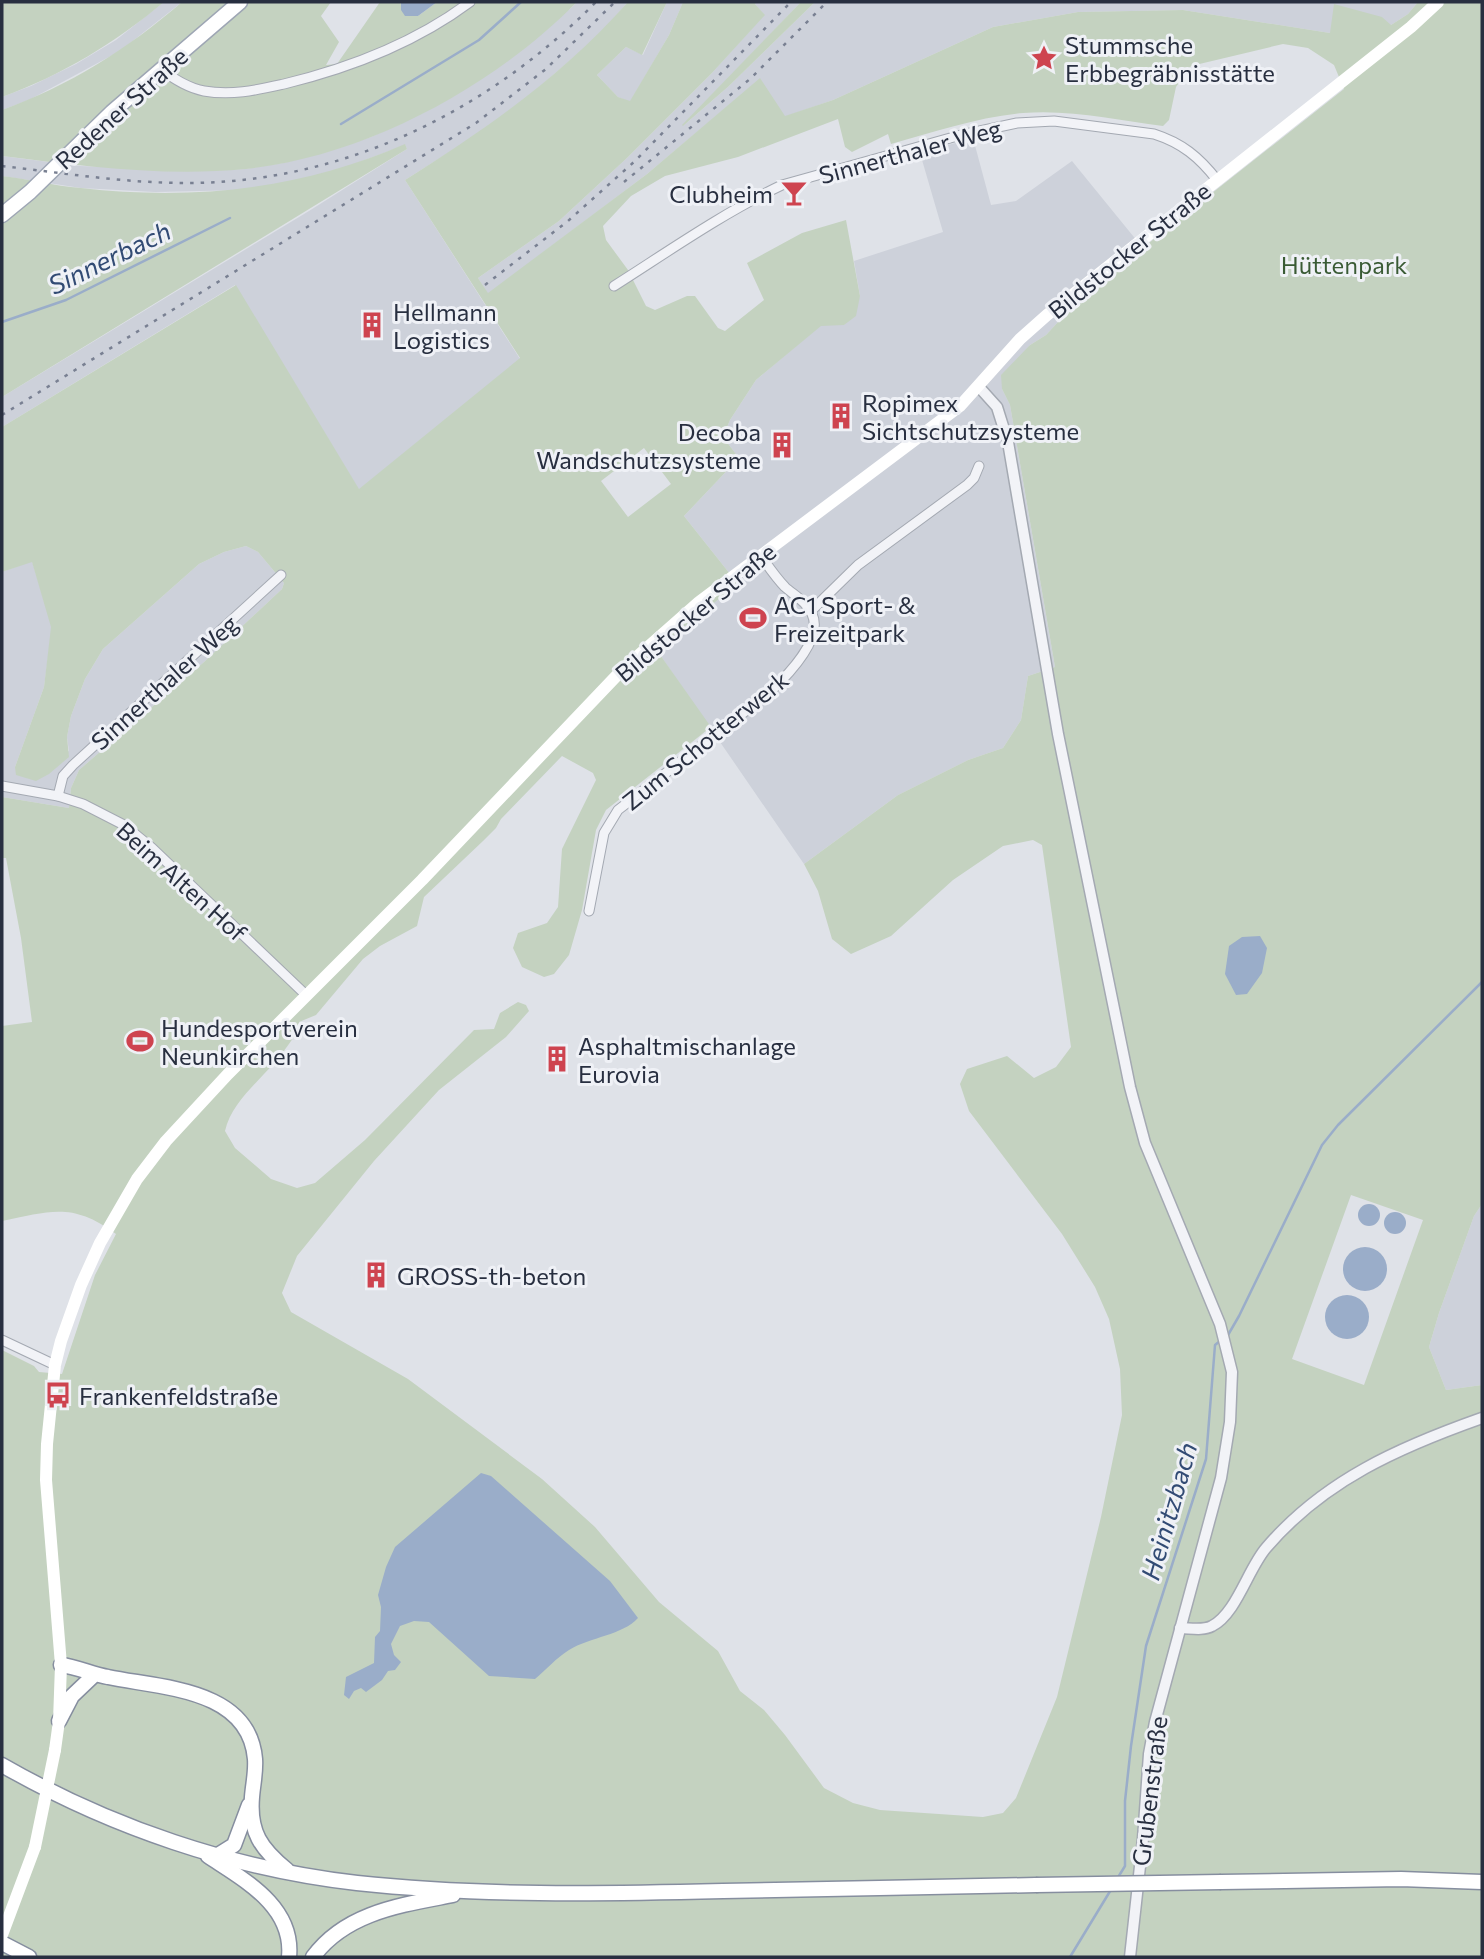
<svg xmlns="http://www.w3.org/2000/svg" width="1484" height="1959" font-family="Commissioner,sans-serif">
<style>
.built{fill:#cdd1da}
.green{fill:#c4d2c0;fill-rule:evenodd}
.water{fill:#9aadc9}
.lines{fill:none;stroke-linecap:round;stroke-linejoin:round}
.stream{stroke:#9aadc9;stroke-width:2.5}
.minor-casing{stroke:#a4a9b2;stroke-width:11}
.tertiary-casing{stroke:#a4a9b2;stroke-width:13}
.primary-casing{stroke:#9ea6b4;stroke-width:17}
.trunk-casing{stroke:#868e9f;stroke-width:17}
.minor{stroke:#f2f3f7;stroke-width:9}
.tertiary{stroke:#f2f3f7;stroke-width:10}
.secondary{stroke:#fff;stroke-width:12}
.primary{stroke:#fff;stroke-width:14}
.trunk{stroke:#fff;stroke-width:14}
.rail{stroke:#798092;stroke-width:2.5;stroke-dasharray:3.5 7;stroke-linecap:butt}
.trunk-bridge-casing{stroke:#868e9f;stroke-width:17;stroke-linecap:butt}
.secondary-bridge{stroke:#fff;stroke-width:12}
.trunk-bridge{stroke:#fff;stroke-width:14}
.labels{text-anchor:middle;dominant-baseline:central;stroke-width:6;stroke-linejoin:round;paint-order:stroke}
.poi-label{font-size:24px;fill:#282f40;stroke:#eff1f6;text-anchor:start}
.street-label{font-size:24px;fill:#282f40;stroke:#eff1f6}
.park-label{font-size:24px;fill:#3a5b35;stroke:#eff1f6}
.water-label{font-size:26px;font-style:italic;fill:#324b74;stroke:#eff1f6}
</style>
<rect width="100%" height="100%" fill="#dfe2e8"/>
<g class="built">
<path d="M164,2H182L120,51L29,100L2,110V97L31,86L76,64L116,40Z"/>
<path d="M577,2H628L597,37L530,95L478,134L405,180L520,359L359,490L235,285L2,427V397L309,211L407,149L405,145L333,172L289,182L245,190L155,192L81,188L2,176V156L80,166L198,171L245,169L283,163L325,152L371,137L408,120L570,9Z"/>
<path d="M667,2H683L669,35L630,102L618,97L597,75L626,47L643,55Z"/>
<path d="M757,2H801L683,126L729,86L815,2H1418L1408,14L1391,25L1330,33L1183,10L1078,12L993,27L833,100L784,117L760,79L647,174L488,294L478,278L559,221L627,158L712,73L764,15L755,4Z"/>
<path d="M973,138L991,205L1016,201L1072,161L1142,247L1083,295L1046,335L1030,345L1002,389L1010,405L1055,667L1028,676L1021,720L1003,748L968,760L898,795L804,864L656,649L738,584L684,516L739,458L723,437L730,420L756,380L821,325H844L860,296L854,261L943,232L920,153Z"/>
<path d="M246,546L258,552L284,583L282,589L204,662L79,770L71,788L69,808L2,797V572L32,561L52,627L44,687L15,767L69,751L67,737L71,716L85,679L103,649L199,564L224,552Z"/>
<path d="M1482,1204V1385L1446,1390L1429,1347L1439,1313L1474,1216Z"/>
</g>
<g class="green">
<path d="M2,2H164C115,43 62,75 2,97Z"/>
<path d="M182,2H331L321,16L339,42L326,65L337,64L380,2H401L400,3L418,16L437,2H577C493,87 366,156 246,169C164,177 82,166 2,156V110C69,86 129,48 182,2Z"/>
<path d="M628,2H667L642,55L626,47L597,75L618,97L630,101L669,35L683,2H757L755,4L765,15L712,73L627,158L559,221L478,278L488,293L647,174L760,78L785,116L833,100L993,27L1078,12L1183,10L1330,33L1334,4L1382,17L1391,25L1408,14L1418,2H1482V1204L1474,1216L1439,1313L1429,1347L1446,1390L1482,1385V1957H2V1350L34,1366L39,1372L62,1374L95,1275L116,1234C73,1202 51,1211 2,1221V1026L32,1022L21,938L6,858H2V797L69,808L71,788L79,770L204,662L282,589L284,583L258,552L246,546L224,552L199,564L103,649L85,679L71,716L67,737L69,757L49,774L36,781L16,775L15,767L44,687L51,627L32,562L2,572V427L236,285L359,489L520,358L405,180C489,127 561,77 628,2ZM1283,44L1308,48L1334,65L1344,89L1083,295L1046,335L1030,345L1001,375L1002,389L1010,405L1055,667L1028,676L1021,720L1003,748L968,760L898,795L804,864L818,891L832,939L851,954L891,936L953,880L1003,846L1033,840L1042,845L1071,1047L1056,1067L1034,1078L1007,1056L967,1069L960,1084L969,1111L1062,1234L1095,1287L1109,1319L1120,1369L1122,1415L1101,1517L1057,1697L1016,1798L1003,1813L983,1817L880,1810L853,1803L824,1788L785,1735L764,1710L740,1691L718,1651L659,1602L595,1527L542,1479L408,1379L291,1312L282,1293L297,1256L374,1161L439,1090L506,1037L529,1011L526,1005L518,1002L500,1013L494,1029L474,1030L365,1140L315,1183L297,1188L271,1179L235,1148L225,1131C231,1104 256,1084 274,1063C284,1052 292,1039 301,1027L299,1022L316,1015L363,959L380,946L417,926L424,897L483,841L496,828L501,819L562,756L593,773L596,780L562,849L558,907L547,923L518,933L513,948L522,967L544,977L554,974L569,955L582,910L596,830L606,810L711,727L656,649L738,584L684,516L739,458L723,437L730,420L756,380L821,326L844,325L856,316L860,296L846,220L802,233L747,263L764,300L725,331L718,328L695,296H687L655,310L646,306L628,270L606,240L603,226L631,196L665,176L738,157L838,119L845,147L852,152L888,134L891,144C934,132 978,117 1023,113C1069,109 1117,120 1163,126L1169,120L1176,87L1191,66ZM644,448L671,484L628,517L601,481ZM1351,1195L1423,1220L1364,1385L1292,1359Z"/>
<path d="M801,2H815L729,86L683,126L682,125Z"/>
<path d="M405,144L407,149L2,397V176C28,179 54,186 81,188C194,201 301,189 405,144Z"/>
</g>
<g class="water">
<path d="M401,2H437L418,16H405L401,10Z"/>
<path d="M1260,936L1267,948L1262,973L1247,994L1236,995L1225,974L1229,946L1242,937Z"/>
<circle cx="1369" cy="1215" r="11"/>
<circle cx="1395" cy="1223" r="11"/>
<circle cx="1365" cy="1269" r="22"/>
<circle cx="1347" cy="1317" r="22"/>
<path d="M481,1473L491,1476L610,1581L638,1618C623,1635 590,1637 569,1650C556,1658 546,1670 535,1679L489,1676L429,1622L414,1621L400,1626L391,1644L394,1655L401,1662L395,1670L388,1671L382,1680L366,1692L361,1688L354,1691L349,1699L344,1695L346,1677L374,1663L375,1637L380,1631L381,1607L378,1595L386,1567L395,1547Z"/>
</g>
<g class="lines">
<g class="stream">
<path d="M341,124L479,40L521,2"/>
<path d="M2,322L66,300L230,218"/>
<path d="M1228,1335L1239,1316L1322,1145L1338,1125L1482,982"/>
<path d="M1117,1879L1125,1866V1801L1131,1746L1146,1646L1206,1459L1215,1345L1220,1341"/>
<path d="M1070,1957L1112,1888"/>
</g>
<g class="minor-casing">
<g id="minor">
<path d="M161,70C175,79 188,88 204,91C232,96 257,90 284,84C350,68 415,43 470,2"/>
<path d="M614,286C669,251 723,213 782,185L961,135L1017,123L1054,121L1154,134C1182,143 1199,157 1217,180"/>
<path d="M811,611L858,565L967,485L974,478L979,466"/>
<path d="M2,786L58,796L83,804L124,825L152,848L306,995"/>
<path d="M58,796L63,776L73,765L281,575"/>
<path d="M589,911L604,833L618,810L769,693C786,677 824,639 812,614C807,602 794,595 785,587C776,578 768,566 761,556"/>
<path d="M2,1340L55,1365"/>
</g>
</g>
<g class="tertiary-casing">
<g id="tertiary">
<path d="M979,387L997,407L1008,442L1058,734L1130,1087L1145,1143L1220,1324L1232,1372L1230,1422L1221,1478L1155,1722L1149,1754L1143,1839L1130,1957"/>
<path d="M1180,1628C1190,1628 1203,1631 1212,1626C1236,1614 1248,1569 1266,1548C1324,1480 1400,1447 1482,1418"/>
</g>
</g>
<g class="primary-casing">
<path id="primary" d="M2,215L30,192L112,112L240,2"/>
</g>
<g class="trunk-casing">
<g id="trunk">
<path d="M61,1665C77,1667 92,1674 108,1677C160,1688 249,1688 255,1759C256,1772 253,1784 252,1797C249,1832 261,1849 287,1870"/>
<path d="M59,1721L72,1696L92,1677"/>
<path d="M2,1765C110,1827 233,1869 357,1883C478,1896 601,1894 723,1891C827,1889 932,1887 1036,1885"/>
<path d="M218,1855L234,1845L249,1805"/>
<path d="M208,1856C244,1880 294,1906 289,1957"/>
<path d="M1221,1882L1401,1879L1482,1882"/>
<path d="M2,1943L29,1957"/>
<path d="M313,1957C346,1912 402,1905 453,1895"/>
</g>
</g>
<use href="#minor" class="minor"/>
<use href="#tertiary" class="tertiary"/>
<g class="secondary">
<path d="M55,1750L59,1721L61,1665L46,1480L47,1444L55,1365L61,1341L81,1285L100,1243L137,1179L166,1141L228,1074L422,880L623,669L699,602L960,406L1020,339L1047,315L1411,27L1438,2"/>
<path d="M2,1935L35,1847"/>
</g>
<use href="#primary" class="primary"/>
<use href="#trunk" class="trunk"/>
<g class="rail">
<path d="M2,166C63,173 125,183 186,183C343,183 487,112 596,2"/>
<path d="M624,182L750,79L827,2"/>
<path d="M485,285L568,221L635,161L791,2"/>
<path d="M2,415L476,123L546,69L615,2"/>
</g>
<g class="trunk-bridge-casing">
<path id="trunk-bridge" d="M1036,1885L1221,1882"/>
</g>
<path class="secondary-bridge" d="M35,1847L55,1750"/>
<use href="#trunk-bridge" class="trunk-bridge"/>
</g>
<defs>
<g id="sight-bare" transform="scale(2.1)"><path d="M0-6L1.8-2.2L6-1.7L2.9 1.2L3.7 5.4L0 3.3L-3.7 5.4L-2.9 1.2L-6-1.7L-1.8-2.2Z" fill="#ce434f" stroke="#eff1f6" stroke-width="2.5" paint-order="stroke"/></g>
<g id="bar-bare" transform="scale(2.1)"><path d="M-6-5H6L.8 .8V4.5H3.5V6h-7V4.5H-.8V.8Z" fill="#ce434f" stroke="#eff1f6" stroke-width="2.5" paint-order="stroke"/></g>
<g id="building-bare" transform="scale(2.1)"><path d="M-4-6H4V6H1V3H-1V6H-4ZM-2.5-4.3h1.7v1.8h-1.7ZM.8-4.3h1.7v1.8H.8ZM-2.5-1h1.7V.8h-1.7ZM.8-1h1.7V.8H.8Z" fill="#ce434f" stroke="#eff1f6" stroke-width="2.5" paint-order="stroke"/></g>
<g id="stadium-bare" transform="scale(2.1)"><path d="M0-5a6.5 5 0 1 0 0 10a6.5 5 0 1 0 0-10ZM-3.5-1.8h7v3.6h-7Z" fill="#ce434f" stroke="#eff1f6" stroke-width="2.5" paint-order="stroke"/></g>
<g id="bus-bare" transform="scale(2.1)"><path d="M-5-6H5V4H4V6H2V4H-2V6H-4V4H-5ZM-3.5-4V0h7V-4ZM-3.5 1.2v1.5H-2V1.2ZM2 1.2v1.5H3.5V1.2Z" fill="#ce434f" stroke="#eff1f6" stroke-width="2.5" paint-order="stroke"/></g>
</defs>
<g fill-rule="evenodd">
<use href="#sight-bare" x="1044" y="58"/>
<use href="#bar-bare" x="794" y="193"/>
<use href="#building-bare" x="372" y="325"/>
<use href="#building-bare" x="841" y="416"/>
<use href="#building-bare" x="782" y="445"/>
<use href="#stadium-bare" x="753" y="618"/>
<use href="#stadium-bare" x="140" y="1041"/>
<use href="#building-bare" x="557" y="1059"/>
<use href="#building-bare" x="376" y="1275"/>
<use href="#bus-bare" x="58" y="1395"/>
</g>
<g class="labels">
<g class="poi-label">
<text x="1065" y="44">Stummsche<tspan x="1065" dy="28">Erbbegräbnisstätte</tspan></text>
<text x="773" y="193" text-anchor="end">Clubheim</text>
<text x="393" y="311">Hellmann<tspan x="393" dy="28">Logistics</tspan></text>
<text x="862" y="402">Ropimex<tspan x="862" dy="28">Sichtschutzsysteme</tspan></text>
<text x="761" y="431" text-anchor="end">Decoba<tspan x="761" dy="28">Wandschutzsysteme</tspan></text>
<text x="774" y="604">AC1 Sport- &amp;<tspan x="774" dy="28">Freizeitpark</tspan></text>
<text x="161" y="1027">Hundesportverein<tspan x="161" dy="28">Neunkirchen</tspan></text>
<text x="578" y="1045">Asphaltmischanlage<tspan x="578" dy="28">Eurovia</tspan></text>
<text x="397" y="1275">GROSS-th-beton</text>
<text x="79" y="1395">Frankenfeldstraße</text>
</g>
<g class="street-label">
<text transform="translate(121 108) rotate(-42)">Redener Straße</text>
<text transform="translate(910 151) rotate(-15)">Sinnerthaler Weg</text>
<text transform="translate(1129 250) rotate(-39)">Bildstocker Straße</text>
<text transform="translate(695 612) rotate(-40)">Bildstocker Straße</text>
<text transform="translate(164 682) rotate(-42)">Sinnerthaler Weg</text>
<text transform="translate(705 740) rotate(-39)">Zum Schotterwerk</text>
<text transform="translate(182 881) rotate(42)">Beim Alten Hof</text>
<text transform="translate(1149 1791) rotate(-83)">Grubenstraße</text>
</g>
<g class="park-label">
<text x="1344" y="264">Hüttenpark</text>
</g>
<g class="water-label">
<text transform="translate(109 257) rotate(-26)">Sinnerbach</text>
<text transform="translate(1168 1511) rotate(-74)">Heinitzbach</text>
</g>
</g>
<rect width="1484" height="1959" fill="none" stroke="#282f40" stroke-width="7"/>
</svg>
